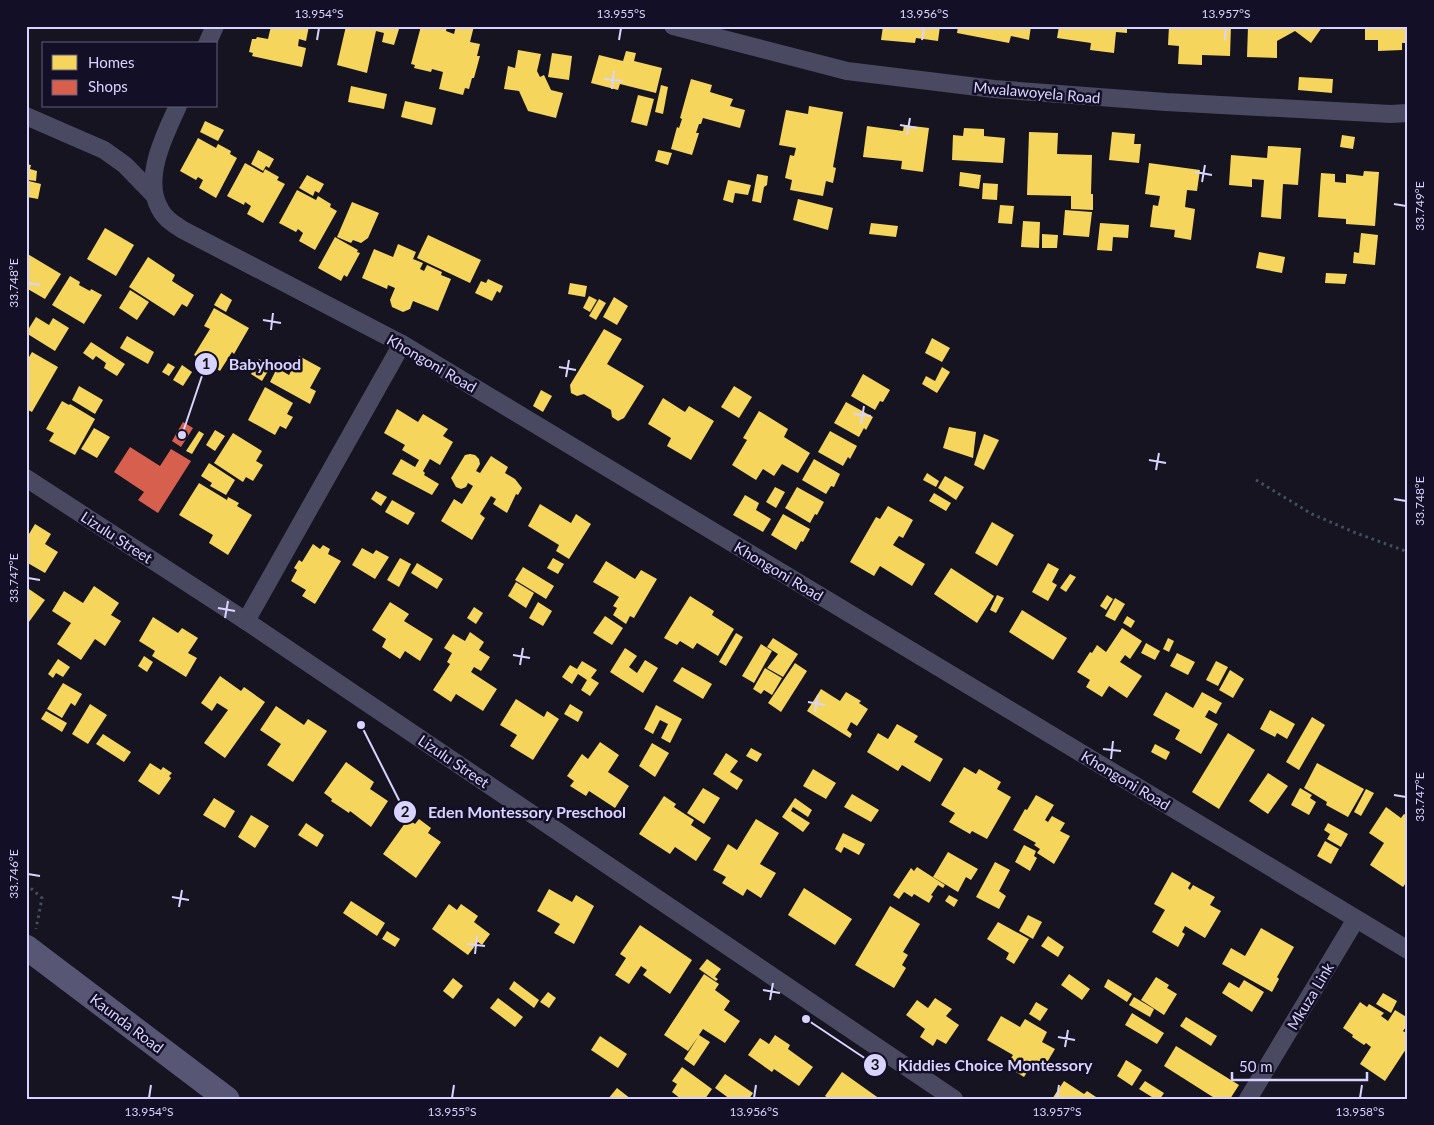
<svg xmlns="http://www.w3.org/2000/svg" width="1434" height="1125" font-family="Lato,sans-serif">
<style>
.homes{fill:#f6d55c}
.shops{fill:#d6604d}
.lines{fill:none;stroke-linecap:round;stroke-linejoin:round}
.path{stroke:#44505f;stroke-width:3;stroke-dasharray:2.5 4;stroke-linecap:butt}
.street{stroke:#4a4962;stroke-width:18}
.secondary{stroke:#575674;stroke-width:25}
.ticks{fill:none;stroke:#d9d4ff;stroke-width:2}
.labels{text-anchor:middle;dominant-baseline:central;stroke-width:5;stroke-linejoin:round;paint-order:stroke}
.street-label{font-size:15px;fill:#d9d4ff;stroke:#130f26}
.leader{fill:none;stroke:#d9d4ff;stroke-width:2}
.callout-dot{fill:#d9d4ff;stroke:#130f26;stroke-width:2}
.mark-label{font-size:15px;text-anchor:middle;font-weight:bold;fill:#111}
.callout-label{font-size:16px;text-anchor:middle;font-weight:bold;fill:#d9d4ff;stroke:#130f26;stroke-width:5;stroke-linejoin:round;paint-order:stroke}
.neatline{fill:none;stroke:#d9d4ff;stroke-width:2}
.ticks-label{font-size:12px;text-anchor:middle;fill:#d9d4ff}
</style>
<rect width="100%" height="100%" fill="#161421"/>
<g class="homes">
<path d="M271,26H309L306,41L299,39L298,46L306,48L302,67L252,56L253,53L249,52L252,39H256L257,37L268,39Z"/>
<path d="M346,26H400L394,45L382,42L384,33L376,31L367,73L337,65Z"/>
<path d="M421,26H447L446,31L454,34L456,26H474L470,42L480,44L477,56H480L474,78H472L469,89L465,88L463,95L439,89L443,72L432,69L431,72L414,68L415,65L411,64Z"/>
<path d="M883,26H940L938,41L916,38L915,43L881,40Z"/>
<path d="M958,26H1031L1029,40L1011,36L1009,43L957,33Z"/>
<path d="M1059,26H1127V33L1116,32L1114,53L1090,50L1091,43L1057,38Z"/>
<path d="M1169,26H1231L1230,56L1202,55V65L1178,64L1179,46L1168,45Z"/>
<path d="M1248,26H1323L1311,43L1295,31L1277,41V58L1247,57Z"/>
<path d="M1365,26H1408V43H1402V50L1378,51V40H1365Z"/>
<path d="M518,50L541,54L537,71L540,77L544,75L551,90L563,93L556,118L528,111L519,91L504,89L508,66L515,68Z"/>
<path d="M626,51L636,53L634,61L662,68L656,93L620,84L618,90L591,83L599,55L623,61Z"/>
<path d="M552,53L572,56L569,80L548,77Z"/>
<path d="M1299,77L1333,79L1332,93L1298,90Z"/>
<path d="M691,79L712,85L710,92L733,99L730,106L745,110L740,128L703,118L701,124H699L696,133H699L692,155L671,149L677,127L679,128L682,119L680,118Z"/>
<path d="M661,85L668,87L663,114L655,112Z"/>
<path d="M351,86L387,94L384,109L348,102Z"/>
<path d="M638,95L654,99L647,126L631,122Z"/>
<path d="M405,101L436,108L432,125L401,117Z"/>
<path d="M809,106L843,112L833,167L836,168L833,183L826,181L823,196L790,190L792,180L785,178L790,155L794,156L796,148L779,145L786,110L808,114Z"/>
<path d="M205,121L224,130L218,141L200,132Z"/>
<path d="M904,125L929,128L923,172L901,169L902,161L863,157L867,126L903,131Z"/>
<path d="M964,128L984,129V136L1005,138L1003,163L952,160L953,135L963,136Z"/>
<path d="M1029,132L1058,133L1057,154L1092,155L1091,194H1093V210L1071,209V196L1027,195Z"/>
<path d="M1112,132L1135,134L1134,144H1141L1139,163L1109,160Z"/>
<path d="M1342,135L1355,137L1353,149L1340,147Z"/>
<path d="M198,138L216,148L218,144L231,151L230,154L237,158L216,198L199,188L203,180L198,177L196,180L180,171Z"/>
<path d="M1268,146L1301,148L1298,185L1283,184L1281,219L1261,217L1264,180L1252,179V187L1229,185L1231,155L1267,158Z"/>
<path d="M258,150L274,159L269,168L266,166L263,171L251,164Z"/>
<path d="M658,150L672,153L668,165L655,161Z"/>
<path d="M245,163L263,173L265,169L279,177L277,180L285,184L263,223L247,214L251,206L245,202L244,205L227,196Z"/>
<path d="M1149,163L1200,170L1197,191L1187,190L1185,207L1195,209L1191,240L1174,237L1175,230L1150,227L1153,205L1158,206L1160,196L1145,194Z"/>
<path d="M26,164L31,165L30,169L37,171L36,181L28,180L27,186Z"/>
<path d="M1364,171L1379,172L1375,226L1346,224V219L1318,217L1321,173L1335,174V182L1346,183V174L1363,176Z"/>
<path d="M960,172L981,175L979,189L959,186Z"/>
<path d="M757,174L768,176L767,185L764,187L761,203L752,201Z"/>
<path d="M307,175L324,184L319,193L315,191L313,196L299,188Z"/>
<path d="M728,180L751,185L748,195L735,193L733,203L723,200Z"/>
<path d="M29,181L41,184L38,199L27,197Z"/>
<path d="M983,183L998,184L997,200L982,199Z"/>
<path d="M297,190L316,200L318,196L331,204L330,207L337,211L315,250L299,241L303,233L298,229L296,232L279,223Z"/>
<path d="M798,199L833,208L828,230L793,220Z"/>
<path d="M352,202L379,213L368,238L361,243L353,240L351,243L337,237Z"/>
<path d="M1000,205L1014,206L1012,224L998,223Z"/>
<path d="M1065,210L1092,212L1089,237L1063,235Z"/>
<path d="M1023,221L1040,222L1039,248L1021,247Z"/>
<path d="M871,223L898,226L896,237L869,234Z"/>
<path d="M1100,223L1129,225L1128,238L1113,237L1112,251L1097,250Z"/>
<path d="M105,228L134,245L116,276L87,259Z"/>
<path d="M1361,233L1378,235L1375,265L1353,263L1354,252L1359,253Z"/>
<path d="M1042,234L1058,235L1057,248H1042Z"/>
<path d="M428,235L481,260L470,283L417,258Z"/>
<path d="M335,237L358,250L357,252L360,253L347,277L344,275L341,281L318,268Z"/>
<path d="M398,244L416,252L413,259L423,263L420,269L424,271L427,265L442,272L441,275L451,279L438,311L413,301L410,309L403,312L392,307L390,300L395,288L388,285L387,289L362,278L374,249L393,257Z"/>
<path d="M1259,252L1285,257L1282,273L1256,268Z"/>
<path d="M26,253L61,274L45,299L26,288Z"/>
<path d="M148,257L175,275L172,281L194,295L187,307L182,304L174,316L129,287Z"/>
<path d="M1326,273L1347,274L1345,284L1325,283Z"/>
<path d="M70,276L80,282L79,285L90,291L91,289L102,295L84,324L52,305Z"/>
<path d="M488,279L503,286L500,293L497,291L492,301L475,293L481,281L486,283Z"/>
<path d="M570,283L587,286L585,297L568,294Z"/>
<path d="M130,290L149,302L137,320L119,308Z"/>
<path d="M221,293L232,300L226,312L214,305Z"/>
<path d="M589,296L597,300L590,312L583,308Z"/>
<path d="M614,297L628,306L617,325L603,317Z"/>
<path d="M599,299L606,303L596,320L589,316Z"/>
<path d="M214,308L249,328L234,354L232,352L220,371L194,355L210,329L204,326Z"/>
<path d="M36,317L49,325L53,318L69,328L55,351L26,333Z"/>
<path d="M604,329L622,339L607,364L644,386L624,418L618,421L612,417L611,410L584,394L577,396L571,393L570,385Z"/>
<path d="M127,336L154,352L148,364L120,348Z"/>
<path d="M932,338L950,348L942,362L925,353Z"/>
<path d="M91,342L125,364L117,376L104,368L106,363L96,356L93,360L83,353Z"/>
<path d="M32,352L58,367L32,412L26,409V362Z"/>
<path d="M299,356L321,368L310,388L316,391L310,404L270,382L277,368L289,375Z"/>
<path d="M259,359L271,366L262,381L251,374Z"/>
<path d="M168,363L175,367L169,376L162,372Z"/>
<path d="M182,365L192,372L183,386L173,380Z"/>
<path d="M942,367L950,372L937,393L922,384L926,376L935,381Z"/>
<path d="M863,374L890,390L883,402L880,401L875,410L851,396Z"/>
<path d="M79,386L103,400L95,414L72,400Z"/>
<path d="M734,386L752,397L739,418L721,407Z"/>
<path d="M265,387L293,403L287,414L293,417L286,429L280,426L275,435L248,420Z"/>
<path d="M541,390L552,396L543,412L533,406Z"/>
<path d="M663,398L685,412L689,406L714,421L691,460L667,446L671,438L648,424Z"/>
<path d="M62,401L69,405L70,404L95,419L75,455L49,441L54,433L46,429Z"/>
<path d="M846,402L873,417L866,430L864,428L859,437L834,423Z"/>
<path d="M397,409L418,422L423,414L448,429L443,436L453,442L440,465L430,459L423,471L425,473L424,475L439,484L432,495L392,474L401,459L415,467L419,460L402,450L405,445L384,433Z"/>
<path d="M759,411L788,429L784,437L810,453L798,473L782,464L774,476L763,469L756,480L732,465L747,440L743,438Z"/>
<path d="M949,427L976,432L973,458L943,448Z"/>
<path d="M94,428L110,437L97,458L81,449Z"/>
<path d="M215,430L225,436L215,451L206,445Z"/>
<path d="M199,431L204,434L192,454L186,451Z"/>
<path d="M830,431L857,446L850,459L848,457L843,466L818,452Z"/>
<path d="M233,433L262,451L256,461L263,465L253,481L246,477L243,482L214,463Z"/>
<path d="M984,434L999,440L984,470L974,465Z"/>
<path d="M470,454L475,455L479,459L480,464L476,471L480,473L491,456L508,467L505,473L515,479L522,488L518,495L516,494L507,513L493,504L496,499L491,496L480,514L485,518L472,540L441,521L454,499L462,504L473,486L468,483L466,487L461,489L456,487L451,478L465,455Z"/>
<path d="M814,459L840,474L834,487L831,486L826,494L802,480Z"/>
<path d="M209,463L235,480L226,495L210,486L212,483L201,476Z"/>
<path d="M927,473L939,481L936,487L923,480Z"/>
<path d="M945,476L964,487L956,500L938,488Z"/>
<path d="M199,483L227,500L228,497L239,503L237,506L252,515L228,555L209,543L213,535L179,515Z"/>
<path d="M775,487L785,492L776,508L766,502Z"/>
<path d="M797,487L824,502L817,515L815,514L810,523L785,508Z"/>
<path d="M376,491L387,497L381,506L371,499Z"/>
<path d="M934,493L951,503L946,511L929,501Z"/>
<path d="M745,495L759,503L756,510L771,519L763,532L733,515Z"/>
<path d="M392,500L415,513L408,525L385,512Z"/>
<path d="M540,504L571,523L576,514L591,524L569,559L556,551L559,545L528,526Z"/>
<path d="M888,506L913,520L903,538L899,536L893,545L925,564L912,586L880,566L874,576L850,562L876,517L880,519Z"/>
<path d="M783,514L810,529L803,542L801,541L796,550L771,535Z"/>
<path d="M992,522L1014,535L997,566L975,553Z"/>
<path d="M35,524L51,534L45,544L58,552L45,573L26,562V532L29,534Z"/>
<path d="M313,544L320,549L323,545L330,549L328,554L341,561L315,604L302,596L306,590L291,581L297,570L294,568L299,560L302,562Z"/>
<path d="M362,548L373,554L376,550L389,557L375,579L352,565Z"/>
<path d="M400,558L411,564L399,587L387,580Z"/>
<path d="M553,558L564,564L558,574L547,568Z"/>
<path d="M606,561L635,579L641,570L657,579L634,618L630,616L626,624L613,615L617,608L613,606L619,597L593,582Z"/>
<path d="M417,563L443,579L437,589L411,573Z"/>
<path d="M1048,563L1059,569L1052,582L1057,585L1048,601L1032,592Z"/>
<path d="M523,567L554,586L546,599L515,580Z"/>
<path d="M951,568L994,596L977,623L934,594Z"/>
<path d="M1070,574L1076,577L1066,592L1060,588Z"/>
<path d="M516,582L534,593L526,608L508,596Z"/>
<path d="M94,586L119,603L111,615L121,621L105,646L95,639L81,660L57,644L71,623L52,611L64,591L83,603Z"/>
<path d="M26,587L45,600L26,626Z"/>
<path d="M997,595L1004,598L996,613L990,610Z"/>
<path d="M1107,595L1113,599L1106,610L1100,606Z"/>
<path d="M690,596L714,611L712,615L734,629L718,656L697,643L693,649L680,641L677,645L664,638Z"/>
<path d="M1115,598L1125,604L1115,621L1105,616Z"/>
<path d="M390,602L409,614L404,621L433,639L420,661L405,651L400,659L382,647L386,639L372,630Z"/>
<path d="M538,602L552,611L543,626L529,618Z"/>
<path d="M474,607L483,613L476,624L467,618Z"/>
<path d="M1022,610L1067,638L1053,660L1009,632Z"/>
<path d="M605,616L623,628L612,645L593,633Z"/>
<path d="M1127,616L1135,621L1131,628L1123,623Z"/>
<path d="M153,617L178,633L182,628L198,638L188,653L197,658L186,677L152,656L155,651L139,641Z"/>
<path d="M1122,628L1142,641L1130,659L1125,655L1120,662L1142,676L1127,698L1109,686L1102,697L1086,687L1090,680L1077,672L1090,652L1092,653L1097,645L1106,652Z"/>
<path d="M470,632L484,642L479,650L490,657L481,671L474,667L471,672L497,689L483,711L456,694L451,702L433,690L450,664L447,662L452,653L444,648L453,634L465,641Z"/>
<path d="M736,633L743,637L726,666L719,662Z"/>
<path d="M773,638L798,654L783,677L767,668L778,654L767,647Z"/>
<path d="M1168,638L1174,641L1169,652L1163,649Z"/>
<path d="M1146,643L1160,651L1155,660L1141,653Z"/>
<path d="M761,644L772,651L754,683L742,676Z"/>
<path d="M625,648L637,656L629,667L637,673L645,660L658,668L643,693L610,672Z"/>
<path d="M1177,653L1195,662L1188,675L1170,666Z"/>
<path d="M144,656L153,662L147,672L138,666Z"/>
<path d="M58,659L70,667L63,677L56,673L53,678L48,674Z"/>
<path d="M582,661L597,670L591,678L599,683L590,696L581,690L587,680L578,674L572,684L562,677L570,665L577,669Z"/>
<path d="M1216,661L1228,667L1218,686L1206,680Z"/>
<path d="M795,663L807,671L781,712L768,703Z"/>
<path d="M682,667L712,684L703,699L673,681Z"/>
<path d="M765,668L782,678L772,695L764,690L761,694L753,689Z"/>
<path d="M1230,670L1244,679L1233,698L1219,690Z"/>
<path d="M220,676L241,691L244,687L265,702L225,758L204,743L228,710L217,703L212,711L201,703Z"/>
<path d="M63,683L82,694L75,706L71,703L62,718L47,709Z"/>
<path d="M821,689L840,701L846,692L861,701L859,703L868,709L857,726L851,722L847,730L852,734L850,738L807,711Z"/>
<path d="M1166,692L1193,708L1202,692L1222,703L1216,714L1209,710L1205,717L1218,724L1201,754L1175,739L1180,730L1153,715Z"/>
<path d="M516,699L544,717L547,711L559,719L533,760L510,746L517,735L500,725Z"/>
<path d="M90,704L107,715L88,744L72,734Z"/>
<path d="M570,704L583,712L578,722L564,714Z"/>
<path d="M656,705L682,719L670,743L661,738L668,724L660,720L653,734L644,729Z"/>
<path d="M276,706L304,725L308,719L327,731L293,782L267,765L281,744L260,730Z"/>
<path d="M1270,710L1295,724L1287,739L1277,733L1275,737L1260,729Z"/>
<path d="M46,711L67,723L62,732L41,719Z"/>
<path d="M1312,717L1325,725L1299,770L1286,762Z"/>
<path d="M897,724L918,736L914,742L943,759L930,782L902,765L898,771L867,752L878,733L888,739Z"/>
<path d="M1228,733L1255,750L1219,809L1192,792Z"/>
<path d="M103,734L131,752L124,762L96,744Z"/>
<path d="M600,742L619,755L608,772L629,786L615,808L589,791L586,796L570,786L574,781L567,776L582,754L588,759Z"/>
<path d="M652,743L669,753L655,777L639,766Z"/>
<path d="M1155,744L1170,752L1166,760L1151,752Z"/>
<path d="M751,748L762,754L757,762L746,756Z"/>
<path d="M726,753L738,761L730,772L743,780L737,790L713,774Z"/>
<path d="M346,762L374,782L370,789L388,801L371,827L350,811L349,813L331,801L332,799L324,793Z"/>
<path d="M150,763L161,770L163,767L172,773L169,776L171,778L159,795L138,781Z"/>
<path d="M1317,763L1364,789L1348,817L1326,805L1327,802L1304,788Z"/>
<path d="M964,767L976,774L979,769L1001,782L997,789L1011,797L987,839L972,831L970,834L949,822L955,813L941,805Z"/>
<path d="M813,769L836,783L826,799L803,786Z"/>
<path d="M1268,773L1288,786L1268,814L1249,801Z"/>
<path d="M703,788L720,798L704,824L687,813Z"/>
<path d="M1300,788L1312,795L1310,798L1316,802L1309,815L1291,805Z"/>
<path d="M1366,789L1374,793L1361,816L1354,812Z"/>
<path d="M852,794L879,810L871,822L844,807Z"/>
<path d="M1036,795L1054,805L1045,820L1048,822L1052,816L1065,823L1060,831L1070,836L1054,864L1037,853L1040,849L1034,845L1036,843L1013,830L1025,809L1027,810Z"/>
<path d="M664,796L676,804L674,807L694,820L691,825L711,838L696,861L675,847L670,854L639,834Z"/>
<path d="M214,798L235,811L225,828L203,815Z"/>
<path d="M795,798L812,810L808,817L793,807L791,811L810,823L803,832L782,817Z"/>
<path d="M1386,807L1401,818L1404,814L1408,816V880L1403,887L1370,865L1384,843L1369,833Z"/>
<path d="M251,815L269,826L255,848L238,837Z"/>
<path d="M408,819L415,824L419,819L431,828L428,833L441,842L416,878L383,854Z"/>
<path d="M756,819L779,833L760,864L776,873L761,898L747,889L743,896L722,883L726,877L713,870L728,844L737,850Z"/>
<path d="M306,823L324,835L317,847L298,835Z"/>
<path d="M1328,823L1348,834L1341,847L1327,839L1330,834L1324,830Z"/>
<path d="M843,833L865,844L859,855L844,847L841,853L835,849Z"/>
<path d="M1325,841L1339,849L1331,864L1317,856Z"/>
<path d="M1024,845L1036,851L1034,856L1037,858L1030,871L1015,862Z"/>
<path d="M948,852L978,869L971,880L966,877L958,892L933,877Z"/>
<path d="M995,862L1010,870L999,891L1006,896L999,909L976,897Z"/>
<path d="M917,867L945,885L943,888L938,885L931,895L933,896L929,903L914,894L912,897L904,892L899,899L893,895L911,868L914,871Z"/>
<path d="M1172,872L1191,883L1188,888L1190,890L1193,885L1215,897L1210,905L1221,911L1205,938L1185,926L1182,932L1185,934L1178,947L1152,932L1165,910L1154,904Z"/>
<path d="M804,888L852,919L835,945L788,915Z"/>
<path d="M549,889L572,902L576,895L594,906L574,944L554,933L560,924L537,911Z"/>
<path d="M949,895L958,900L954,907L945,901Z"/>
<path d="M351,901L385,923L377,936L343,913Z"/>
<path d="M449,904L457,910L461,904L478,916L474,922L490,934L482,945L478,942L468,955L432,929Z"/>
<path d="M890,906L920,924L903,952L908,955L902,965L906,968L894,988L855,965Z"/>
<path d="M1028,915L1042,922L1033,939L1019,931Z"/>
<path d="M998,922L1029,939L1014,964L1006,959L1009,953L987,939Z"/>
<path d="M640,925L692,960L670,994L643,975L647,970L641,966L629,984L615,975L626,958L620,954Z"/>
<path d="M1261,928L1294,947L1277,977L1279,979L1272,992L1222,964L1231,948L1245,956Z"/>
<path d="M387,931L400,939L395,947L382,939Z"/>
<path d="M1048,936L1064,947L1058,957L1041,946Z"/>
<path d="M707,959L721,969L715,977L718,979L716,981L699,969Z"/>
<path d="M704,974L719,984L715,990L730,1001L724,1010L740,1021L725,1043L703,1029L699,1035L710,1042L694,1066L684,1059L698,1037L688,1051L664,1035Z"/>
<path d="M1069,974L1090,989L1082,1000L1061,985Z"/>
<path d="M1156,977L1169,985L1167,988L1177,994L1164,1015L1141,1000Z"/>
<path d="M453,978L463,986L453,999L443,991Z"/>
<path d="M1108,979L1132,994L1127,1002L1104,987Z"/>
<path d="M1244,980L1264,992L1252,1012L1222,993L1229,982L1239,988Z"/>
<path d="M514,981L539,1000L534,1008L509,989Z"/>
<path d="M548,992L556,998L549,1008L540,1002Z"/>
<path d="M1383,993L1397,1001L1391,1013L1376,1004Z"/>
<path d="M1134,997L1154,1009L1150,1017L1129,1005Z"/>
<path d="M498,998L523,1017L515,1027L490,1008Z"/>
<path d="M935,998L952,1009L946,1016L959,1025L946,1044L937,1039L933,1046L920,1037L925,1029L906,1015L917,1000L928,1008Z"/>
<path d="M1036,1002L1048,1009L1040,1021L1029,1014Z"/>
<path d="M1360,1002L1367,1007L1369,1004L1384,1013L1381,1016L1388,1021L1395,1010L1408,1018V1024L1403,1031L1408,1034V1046L1385,1081L1360,1064L1371,1047L1366,1043L1364,1045L1352,1037L1353,1035L1343,1028Z"/>
<path d="M1132,1013L1164,1033L1157,1044L1125,1025Z"/>
<path d="M1001,1016L1020,1027L1025,1019L1047,1032L1042,1042L1055,1049L1042,1071L1032,1064L1024,1077L1006,1066L1013,1055L987,1040Z"/>
<path d="M1186,1017L1217,1036L1211,1046L1180,1026Z"/>
<path d="M775,1035L790,1045L788,1049L813,1067L799,1086L774,1069L772,1072L748,1055L760,1038L769,1044Z"/>
<path d="M600,1036L627,1054L618,1068L591,1050Z"/>
<path d="M1176,1046L1239,1085L1230,1099H1216L1164,1066Z"/>
<path d="M1126,1060L1142,1070L1132,1086L1117,1076Z"/>
<path d="M682,1067L712,1089L705,1099H681L672,1092L677,1084L672,1081Z"/>
<path d="M842,1072L880,1099H829L825,1096Z"/>
<path d="M725,1074L753,1093L749,1099H730L715,1088Z"/>
<path d="M1064,1081L1084,1094L1087,1091L1099,1099H1052Z"/>
<path d="M1145,1081L1164,1093L1160,1099H1155L1139,1089Z"/>
<path d="M617,1088L631,1099H608Z"/>
</g>
<g class="shops">
<path d="M183,422L193,428L181,447L172,441Z"/>
<path d="M130,447L160,466L171,449L191,461L158,513L138,500L144,492L114,472Z"/>
</g>
<g class="lines">
<g class="path">
<path d="M1256,480L1312,514L1356,533L1408,552"/>
<path d="M26,884L42,898L36,929"/>
</g>
<g class="street">
<path d="M673,26L847,71L994,89L1166,102L1391,114L1408,113"/>
<path d="M207,44L215,26"/>
<path d="M178,106C165,134 142,179 160,209C165,219 174,224 183,230L402,344L1408,950"/>
<path d="M26,116L104,150L125,165L154,195"/>
<path d="M26,478L246,621L954,1099"/>
<path d="M246,621L402,344"/>
<path d="M1248,1099L1356,919"/>
</g>
<path class="secondary" d="M26,947L227,1099"/>
</g>
<path class="ticks" d="M317,40L319,28M619,40L621,28M922,40L924,28M1225,40L1226,28M604,79L622,81M612,89L614,71M900,125L917,128M907,135L910,118M1195,172L1212,175M1202,182L1205,165M1394,204L1406,206M28,283L40,285M263,320L281,323M271,330L273,313M559,367L576,370M566,377L569,360M854,414L871,416M861,424L864,406M1149,460L1166,463M1156,470L1159,453M1394,499L1406,501M28,578L40,580M218,608L235,611M225,618L228,601M513,655L530,658M520,665L523,648M808,702L825,705M815,712L818,695M1103,749L1121,751M1111,759L1113,741M1394,795L1406,797M28,874L40,876M172,897L189,900M179,907L182,890M467,944L485,946M475,954L477,936M763,990L780,993M770,1000L773,983M1058,1037L1075,1040M1065,1047L1068,1030M149,1098L151,1085M452,1098L454,1085M754,1098L756,1085M1057,1098L1059,1085M1360,1098L1362,1085"/>
<g class="labels">
<g class="street-label">
<text transform="translate(1037 92) rotate(5)">Mwalawoyela Road</text>
<text transform="translate(432 363) rotate(30)">Khongoni Road</text>
<text transform="translate(117 537) rotate(33)">Lizulu Street</text>
<text transform="translate(779 571) rotate(31)">Khongoni Road</text>
<text transform="translate(454 761) rotate(34)">Lizulu Street</text>
<text transform="translate(1126 780) rotate(31)">Khongoni Road</text>
<text transform="translate(1310 996) rotate(-59)">Mkuza Link</text>
<text transform="translate(127 1023) rotate(37)">Kaunda Road</text>
</g>
</g>
<path class="leader" d="M182 435L206 364M361 725L405 812M806 1019L875 1065"/>
<g class="callout-dot">
<circle cx="182" cy="435" r="5"/>
<circle cx="361" cy="725" r="5"/>
<circle cx="806" cy="1019" r="5"/>
<circle cx="206" cy="364" r="12"/>
<circle cx="405" cy="812" r="12"/>
<circle cx="875" cy="1065" r="12"/>
</g>
<g class="mark-label">
<text x="206" y="369">1</text>
<text x="405" y="817">2</text>
<text x="875" y="1070">3</text>
</g>
<g class="callout-label">
<text x="265" y="370">Babyhood</text>
<text x="527" y="818">Eden Montessory Preschool</text>
<text x="995" y="1071">Kiddies Choice Montessory</text>
</g>
<rect width="1434" height="1125" fill="none" stroke="#130f26" stroke-width="55"/>
<rect x="42" y="42" width="175" height="65" fill="#130f26" stroke="#625e7d"/>
<rect x="52" y="55" width="25" height="15" fill="#f6d55c" stroke="#625e7d"/>
<text x="88" y="68" font-size="15" fill="#d9d4ff">Homes</text>
<rect x="52" y="80" width="25" height="15" fill="#d6604d" stroke="#625e7d"/>
<text x="88" y="92" font-size="15" fill="#d9d4ff">Shops</text>
<path d="M1232 1072v8h135v-8" fill="none" stroke="#d9d4ff" stroke-width="2.5"/>
<text x="1239" y="1072" font-size="15" fill="#d9d4ff" stroke="#130f26" stroke-width="4" paint-order="stroke">50 m</text>
<rect x="28" y="28" width="1378" height="1070" class="neatline"/>
<g class="ticks-label">
<text x="319" y="18">13.954°S</text>
<text x="621" y="18">13.955°S</text>
<text x="924" y="18">13.956°S</text>
<text x="1226" y="18">13.957°S</text>
<text transform="translate(1420 206) rotate(-90)" y="4">33.749°E</text>
<text transform="translate(14 283) rotate(-90)" y="4">33.748°E</text>
<text transform="translate(1420 501) rotate(-90)" y="4">33.748°E</text>
<text transform="translate(14 578) rotate(-90)" y="4">33.747°E</text>
<text transform="translate(1420 797) rotate(-90)" y="4">33.747°E</text>
<text transform="translate(14 874) rotate(-90)" y="4">33.746°E</text>
<text x="149" y="1116">13.954°S</text>
<text x="452" y="1116">13.955°S</text>
<text x="754" y="1116">13.956°S</text>
<text x="1057" y="1116">13.957°S</text>
<text x="1360" y="1116">13.958°S</text>
</g>
</svg>
